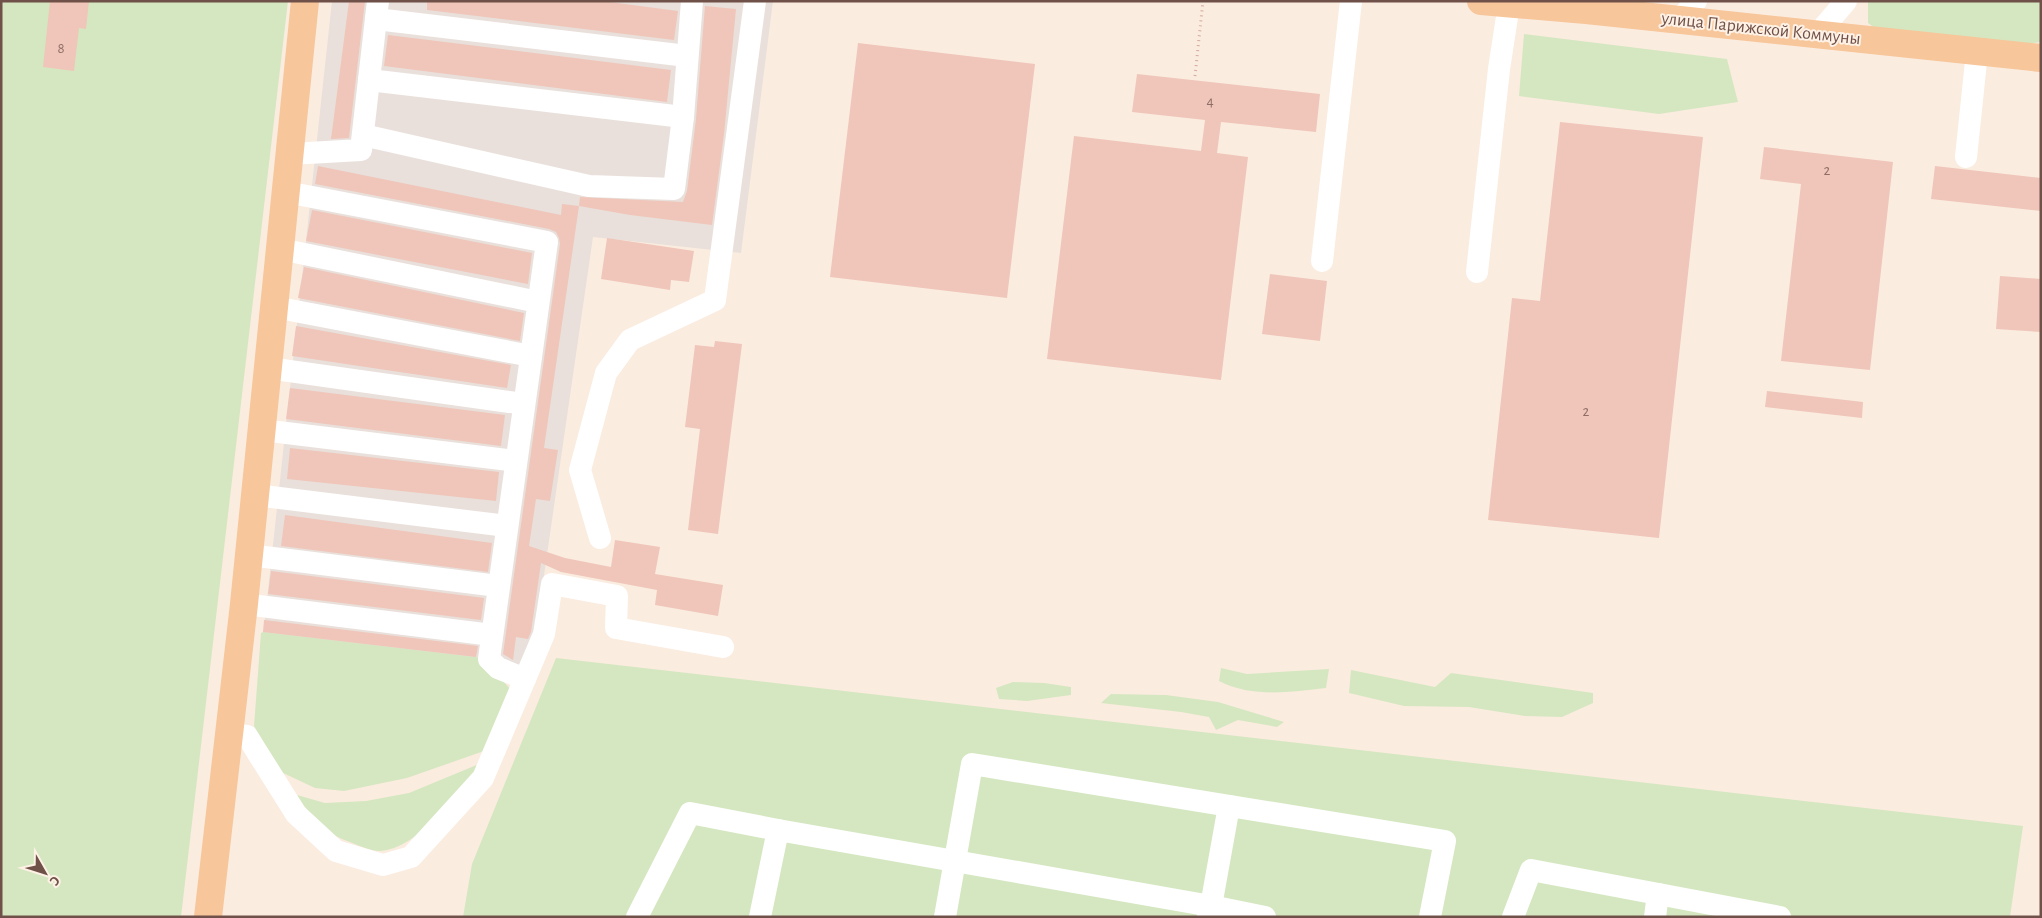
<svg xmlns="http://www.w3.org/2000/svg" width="2042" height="918" font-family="'Alegreya Sans',sans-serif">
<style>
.industrial{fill:#e9e0db}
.green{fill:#d5e7c0}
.building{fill:#efc6b9}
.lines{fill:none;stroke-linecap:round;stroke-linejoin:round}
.path{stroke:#d3a99d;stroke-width:3;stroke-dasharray:1 4;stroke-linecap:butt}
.minor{stroke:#fff;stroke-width:22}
.major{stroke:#f7c69a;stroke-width:28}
.labels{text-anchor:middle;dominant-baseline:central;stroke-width:4;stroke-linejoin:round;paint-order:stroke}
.number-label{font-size:15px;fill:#906e65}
.street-label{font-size:18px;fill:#705149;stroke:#fef1e5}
</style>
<rect width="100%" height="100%" fill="#fbece0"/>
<path class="industrial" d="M332,1H773L741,253L593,237L529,679L262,646Z"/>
<g class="green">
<path d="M1,1H288L181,917H1Z"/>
<path d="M1868,1H2041V42L2021,45L1876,29L1868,23Z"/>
<path d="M1524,34L1727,59L1738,102L1659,114L1519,96Z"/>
<path d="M263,632L483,658L512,691L484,751L407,778L344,791L315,788L281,772L254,726L261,633Z"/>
<path d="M556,658L2023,826L2010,917H463L472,864Z"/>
<path d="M1221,668L1247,674L1329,669L1326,688C1290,692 1252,698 1219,681Z"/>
<path d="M1351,670L1435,687L1451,673L1593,693V703L1562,717L1525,716L1469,707L1404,706L1349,693Z"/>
<path d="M1013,682L1044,683L1071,687V695L1027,701L999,699L996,688Z"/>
<path d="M1111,694L1166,695L1218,702L1284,722L1277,727L1238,720L1216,730L1209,717L1181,712L1101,703Z"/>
<path d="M479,764L475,771C453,797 418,849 380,851C371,851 359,846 350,842C324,833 312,819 297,795L325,803L366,801L409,793Z"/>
</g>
<g class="building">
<path d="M50,1H89L86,29L79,28L74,71L43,67Z"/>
<path d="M349,1H365L349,138L331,139Z"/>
<path d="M427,1H602L678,11L674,40L427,10Z"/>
<path d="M705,6L736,9L724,134L712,225L630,215L579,206L580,197L683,202L687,191L696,119Z"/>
<path d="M388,35L671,70L667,102L384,66Z"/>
<path d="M858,43L1035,64L1007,298L830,277Z"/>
<path d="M1137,74L1320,94L1316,132L1221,122L1217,153L1248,157L1221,380L1047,359L1074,136L1201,151L1205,120L1132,112Z"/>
<path d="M1560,122L1703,137L1659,538L1488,520L1512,298L1540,301Z"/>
<path d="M1764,147L1893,162L1870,370L1781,361L1801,184L1760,179Z"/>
<path d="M318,166L561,215L562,204L579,206L544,448L558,450L550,501L536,499L529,546L565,558L611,567L615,540L660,547L655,574L723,585L718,616L655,605L657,590L561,572L541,563L531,632L528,639L516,637L513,660L503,654L560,244L559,238L556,232L549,229L315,184Z"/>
<path d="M1935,166L2041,178V211L1931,199Z"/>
<path d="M312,210L532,253L528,284L306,241Z"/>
<path d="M607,238L694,251L689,282L671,280L670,290L601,279Z"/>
<path d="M304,267L524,313L520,341L298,298Z"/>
<path d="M1270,274L1327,281L1320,341L1262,334Z"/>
<path d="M2000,276L2041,279V332L1996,329Z"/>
<path d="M296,326L511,365L507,388L292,356Z"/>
<path d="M715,341L742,344L718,534L688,530L700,429L685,427L695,345L714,347Z"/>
<path d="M290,388L505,415L501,446L286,419Z"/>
<path d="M1767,391L1863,402L1862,418L1765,407Z"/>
<path d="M290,448L499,472L496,501L287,479Z"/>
<path d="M285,515L492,543L488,572L281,546Z"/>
<path d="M271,571L484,598L481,620L268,594Z"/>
<path d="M264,620L478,646L476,657L263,632Z"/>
</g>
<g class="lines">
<path class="path" d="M1195,76L1203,1"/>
<g class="minor">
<path d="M376,19L687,56"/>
<path d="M1679,20L1696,1"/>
<path d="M1817,35L1846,1"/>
<path d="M369,80L683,117"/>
<path d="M363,135L589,186L674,189L683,117L692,1"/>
<path d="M290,154L361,150L378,1"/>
<path d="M1966,157L1977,52"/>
<path d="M286,192L547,242L489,659L498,668L525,679"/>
<path d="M280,249L538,302"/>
<path d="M1322,261L1351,1"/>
<path d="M1477,272L1499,69L1509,4"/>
<path d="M274,307L531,356"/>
<path d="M268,368L524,404"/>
<path d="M262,430L516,461"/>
<path d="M255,495L507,526"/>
<path d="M600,538L580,470L606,373L630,340L715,300L755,1"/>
<path d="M249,555L498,586"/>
<path d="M244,604L492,635"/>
<path d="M229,734L247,736L296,814L336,851L383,865L411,857L483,778L544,634L552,584L617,596L616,628L723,647"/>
<path d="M1229,806L1211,906L1265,917"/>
<path d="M637,917L690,813L778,830"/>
<path d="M760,917L778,830L1211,906L1208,917"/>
<path d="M945,917L972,764L1445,841L1430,917"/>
<path d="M1513,917L1531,870L1780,917"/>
<path d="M1655,917L1658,894"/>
</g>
<g class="major">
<path d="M1481,1L1586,10L2041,58"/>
<path d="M208,917L244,604L305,1"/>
</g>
</g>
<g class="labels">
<g class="number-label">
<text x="61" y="48">8</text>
<text x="1210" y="101">4</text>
<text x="1827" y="170">2</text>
<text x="1586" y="411">2</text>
</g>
<g class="street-label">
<text transform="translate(1761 29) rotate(6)">улица Парижской Коммуны</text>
</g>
</g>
<rect width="2042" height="918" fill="none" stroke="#705149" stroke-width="5"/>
<g transform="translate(45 873) rotate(129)" stroke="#fef1e5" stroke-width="4" paint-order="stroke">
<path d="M0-4L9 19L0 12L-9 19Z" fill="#705149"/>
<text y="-8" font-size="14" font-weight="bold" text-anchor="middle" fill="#705149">С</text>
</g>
</svg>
